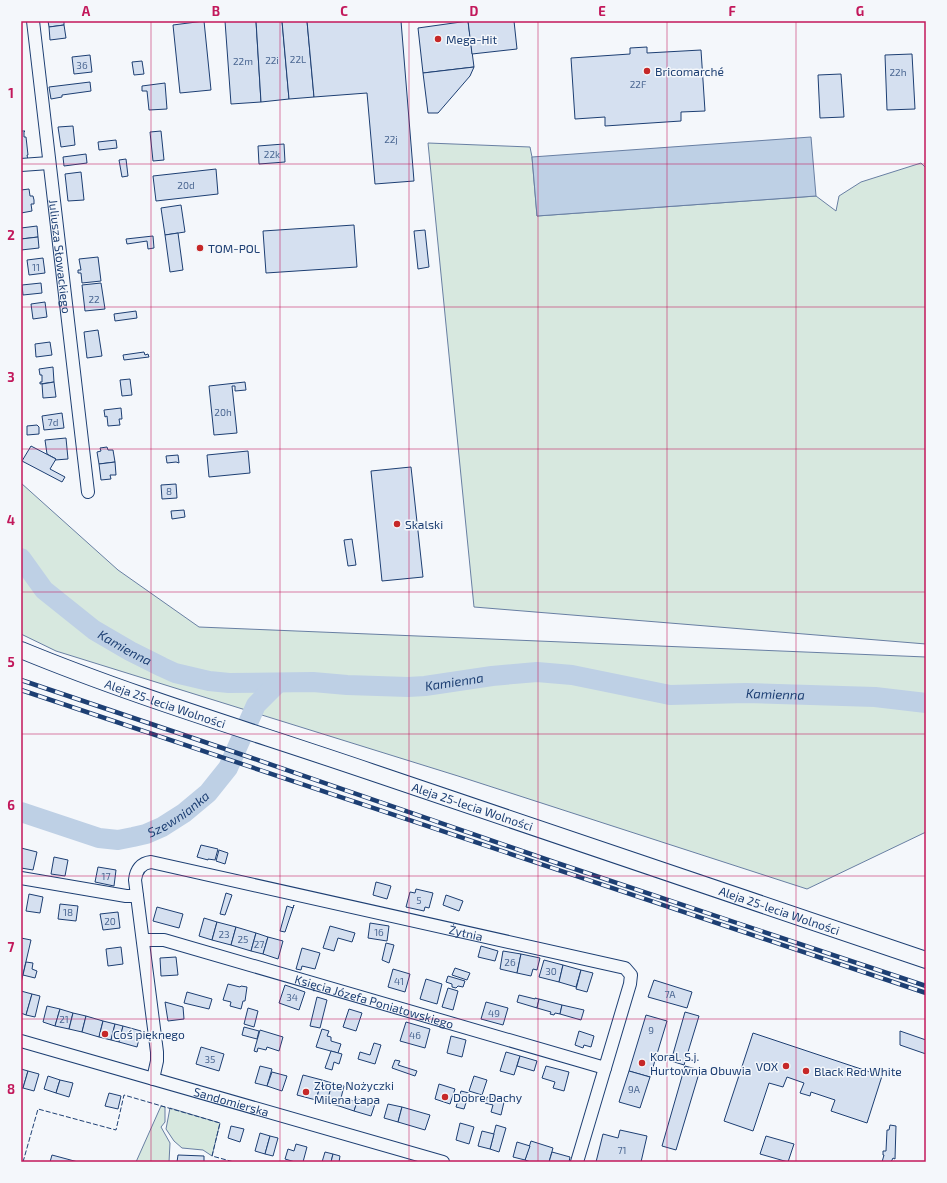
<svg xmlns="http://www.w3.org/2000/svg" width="947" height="1183" font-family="'Exo 2',sans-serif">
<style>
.green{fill:#d7e8df;stroke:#687fa3}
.water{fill:#bed0e5;stroke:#687fa3}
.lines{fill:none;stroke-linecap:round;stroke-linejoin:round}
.river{stroke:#bed0e5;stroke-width:20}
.building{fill:#d5e0f0;stroke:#1d3f73}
.minor-casing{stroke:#1d3f73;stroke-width:14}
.major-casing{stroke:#1d3f73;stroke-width:18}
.minor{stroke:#f4f7fb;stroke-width:12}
.major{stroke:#f4f7fb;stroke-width:16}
.rail-casing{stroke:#1d3f73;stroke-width:4.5}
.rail{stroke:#f4f7fb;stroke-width:3;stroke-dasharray:9;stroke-linecap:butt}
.fence{stroke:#1d3f73;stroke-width:1;stroke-dasharray:5 2;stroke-linecap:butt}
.grid{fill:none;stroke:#c2185b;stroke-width:1;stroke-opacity:0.55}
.poi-dot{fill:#c62828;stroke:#f4f7fb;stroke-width:1.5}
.labels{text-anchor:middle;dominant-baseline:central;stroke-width:3;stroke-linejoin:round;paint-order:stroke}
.number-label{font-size:10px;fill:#4b6792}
.poi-label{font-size:12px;fill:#1d3f73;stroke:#f4f7fb;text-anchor:start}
.street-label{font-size:12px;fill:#1d3f73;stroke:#f4f7fb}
.water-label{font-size:13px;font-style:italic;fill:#1d3f73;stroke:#f4f7fb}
.neatline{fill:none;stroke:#c2185b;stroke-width:1.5}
.grid-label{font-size:13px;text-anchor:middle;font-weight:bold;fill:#c2185b}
</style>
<rect width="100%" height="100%" fill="#f4f7fb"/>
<g class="green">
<path d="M428,143L530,147L532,157L537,216L816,196L836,211L839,196L861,182L921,163L926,168V644L474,607Z"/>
<path d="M21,483L118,570L199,627L926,657V832L807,889L458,776L56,651L21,634Z"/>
<path d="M161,1106L165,1107V1122L161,1127L170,1143L169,1162H136Z"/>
<path d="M170,1108L220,1123L212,1156L203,1150L182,1148L174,1141L166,1129Z"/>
</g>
<path class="water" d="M811,137L816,196L537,216L532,157Z"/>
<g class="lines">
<g class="river">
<path id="s1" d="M21,558L44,590L94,630L130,651L162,667L175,673L209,681L229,683L313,682L347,685L408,687L425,686L492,676L537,672L572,675L670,695L746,693L875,697L926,703"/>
<path id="s2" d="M21,812L99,838L118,840L133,837L146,834L162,827L184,813L208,793L228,768L256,705L278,683"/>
</g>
</g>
<g class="building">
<path d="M48,21H64V25L49,27Z"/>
<path d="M204,21L211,90L180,93L173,25Z"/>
<path d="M225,21H256L261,102L231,104Z"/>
<path d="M256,21H282L289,99L261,102Z"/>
<path d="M282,21H307L314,97L289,99Z"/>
<path d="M307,21H401L414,181L375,184L367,93L314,97Z"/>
<path d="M468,21L474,67L423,73L418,28Z"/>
<path d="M468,21H514L517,49L472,54Z"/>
<path d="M64,25L66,38L50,40L49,27Z"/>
<path d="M647,47V53L701,50L705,111L681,112V121L605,126V117L575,119L571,58L630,54V48Z"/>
<path d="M912,54L915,109L887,110L885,55Z"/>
<path d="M90,55L92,72L74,74L72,57Z"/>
<path d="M142,61L144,74L134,75L132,62Z"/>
<path d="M474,67L470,76L438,113H428L423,73Z"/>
<path d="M841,74L844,117L820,118L818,75Z"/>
<path d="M90,82L91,91L62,95V97L51,99L49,87Z"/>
<path d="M165,83L167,109L149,110L147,91H142V86Z"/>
<path d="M73,126L75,145L61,147L58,127Z"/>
<path d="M21,131H25L24,132V137H26L28,155H27L28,160L21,162Z"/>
<path d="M161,131L164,160L153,161L150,132Z"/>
<path d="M116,140L117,148L99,150L98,142Z"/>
<path d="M284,144L285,162L259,164L258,146Z"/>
<path d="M86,154L87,163L64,166L63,157Z"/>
<path d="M126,159L128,176L122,177L119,160Z"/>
<path d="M216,169L218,194L156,201L153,176Z"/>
<path d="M81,172L84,200L68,201L65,174Z"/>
<path d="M29,189L30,196H33L34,200V204H31L32,211L21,213V190Z"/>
<path d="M181,205L185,232L165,235L161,208Z"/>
<path d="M354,225L357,267L266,273L263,231Z"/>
<path d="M37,226L38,237L21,239V228Z"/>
<path d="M425,230L429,267L418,269L414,231Z"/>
<path d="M178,233L183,270L170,272L165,235Z"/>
<path d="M153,236L154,248L148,249L147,241L127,244L126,239Z"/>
<path d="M38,237L39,248L21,250V239Z"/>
<path d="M98,257L101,281L82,283L81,273H78V270H81L79,259Z"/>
<path d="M43,258L45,273L29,275L27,260Z"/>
<path d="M41,283L42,293L23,295L22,285Z"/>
<path d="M101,283L105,309L85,311L82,285Z"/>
<path d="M45,302L47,317L33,319L31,304Z"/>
<path d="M136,311L137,318L115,321L114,314Z"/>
<path d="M98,330L102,356L87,358L84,332Z"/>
<path d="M50,342L52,355L36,357L35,344Z"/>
<path d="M144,352L145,355L148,354L149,357L124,360L123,355Z"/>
<path d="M53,367L54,382L40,384V382H42V375H40L39,369Z"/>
<path d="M130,379L132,395L122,396L120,380Z"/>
<path d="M54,382L56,397L43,398L42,384Z"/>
<path d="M245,382L246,390L235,391V386H232L237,433L214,435L209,386Z"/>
<path d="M121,408L122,419H119L120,425L108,426L107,416L105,417L104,410Z"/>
<path d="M62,413L64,428L44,430L42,416Z"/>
<path d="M37,425L39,427V434L27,435V426Z"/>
<path d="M66,438L68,459L55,460L56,459L47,454L45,440Z"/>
<path d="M31,446L56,459L50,469L65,477L62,482L22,461Z"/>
<path d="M107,447L108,450H113L115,462L99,464L97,452L101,451L100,448Z"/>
<path d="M248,451L250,473L209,477L207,455Z"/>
<path d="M178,455L179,463L176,462L167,463L166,456Z"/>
<path d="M115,462L116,475H110L111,479L101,480L99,464Z"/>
<path d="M411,467L423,577L382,581L371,471Z"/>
<path d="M176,484L177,498L162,499L161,485Z"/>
<path d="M184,510L185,517L172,519L171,511Z"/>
<path d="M352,539L356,565L348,566L344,540Z"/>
<path d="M201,845L218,849L215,860L208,859V860L197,857Z"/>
<path d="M21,848L37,852L33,870L21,868Z"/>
<path d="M219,850L228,853L225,864L216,861Z"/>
<path d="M54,857L68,860L65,876L51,874Z"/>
<path d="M98,867L116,870L114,886L95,882Z"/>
<path d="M376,882L391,886L387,899L373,895Z"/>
<path d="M416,889L433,893L429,908L425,907L424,911L406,907L410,892L415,893Z"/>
<path d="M226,893L232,895L225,915L220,914Z"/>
<path d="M29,894L43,897L40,913L26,911Z"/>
<path d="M446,895L463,901L459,911L443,905Z"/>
<path d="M60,904L78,906L76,921L58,919Z"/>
<path d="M294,905L285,932L280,931L287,906L293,908Z"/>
<path d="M157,907L183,914L179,928L153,921Z"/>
<path d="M118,912L120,928L103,930L100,914Z"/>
<path d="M204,918L217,922L212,940L199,936Z"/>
<path d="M217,922L236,927L231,945L212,940Z"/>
<path d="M370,923L389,926L387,941L368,938Z"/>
<path d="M330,926L355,933L352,942L338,938L334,951L323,948Z"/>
<path d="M236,927L256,933L251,951L231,945Z"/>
<path d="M256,933L268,937L263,954L251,951Z"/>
<path d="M268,937L283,941L278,959L263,954Z"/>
<path d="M21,938L31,940L21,983Z"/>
<path d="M386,943L394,945L389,963L382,960Z"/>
<path d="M481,946L498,951L495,961L478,957Z"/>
<path d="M121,947L123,964L108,966L106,949Z"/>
<path d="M302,948L320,953L315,969L302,966L301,970L296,969Z"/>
<path d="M503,951L521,954L517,973L500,969Z"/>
<path d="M521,954L540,958L537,970L533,969L531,976L517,973Z"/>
<path d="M176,957L178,975L161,976L160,958Z"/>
<path d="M544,960L563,965L559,982L539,977Z"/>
<path d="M26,962L33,963L32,969L37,971L35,978L23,975Z"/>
<path d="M563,965L581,970L576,987L559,982Z"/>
<path d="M455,968L470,973L467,980L452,975Z"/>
<path d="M393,969L410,974L405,992L388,987Z"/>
<path d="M581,970L593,973L587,992L576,989Z"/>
<path d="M448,976L465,981L463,987L458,986L456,988L452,987V984L446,982Z"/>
<path d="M426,979L442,984L437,1004L420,999Z"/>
<path d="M654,980L692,992L687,1008L648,997Z"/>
<path d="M228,984L240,987L241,986L247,987L245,1001H243L241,1009L230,1006L231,1002L223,1000Z"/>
<path d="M285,985L305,992L299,1010L279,1003Z"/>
<path d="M448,988L458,991L453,1010L442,1007Z"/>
<path d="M21,991L32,994L26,1015L21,1013Z"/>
<path d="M187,992L212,999L209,1009L184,1003Z"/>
<path d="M32,994L40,996L35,1017L26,1015Z"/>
<path d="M519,995L535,999V998L539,999L537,1008L517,1002Z"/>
<path d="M317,997L327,1000L320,1028L310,1026Z"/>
<path d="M539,999L562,1005L560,1014L555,1013L554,1015L550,1014L551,1012L537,1008Z"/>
<path d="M165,1002L183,1007L184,1019L168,1021Z"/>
<path d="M486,1002L508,1008L503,1025L481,1019Z"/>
<path d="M562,1005L584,1010L581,1020L560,1014Z"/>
<path d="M47,1006L60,1009L55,1026L43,1022Z"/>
<path d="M248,1008L258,1011L254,1027L244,1024Z"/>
<path d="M60,1009L73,1013L69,1029L55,1026Z"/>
<path d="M349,1009L362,1013L356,1031L343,1027Z"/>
<path d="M685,1012L699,1016L684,1065L671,1061Z"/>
<path d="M73,1013L86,1016L82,1032L69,1029Z"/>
<path d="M646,1015L667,1021L650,1077L629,1071Z"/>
<path d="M86,1016L103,1021L99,1037L82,1032Z"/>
<path d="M103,1021L115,1024L111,1040L99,1037Z"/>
<path d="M406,1022L430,1029L425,1048L400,1041Z"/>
<path d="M115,1024L123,1026L119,1042L111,1040Z"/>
<path d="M123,1026L141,1031L137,1047L119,1042Z"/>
<path d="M244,1027L259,1031L257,1039L242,1035Z"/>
<path d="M322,1029L329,1031L327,1036L331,1037V1041L341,1044L338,1053L316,1047Z"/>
<path d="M260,1030L283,1037L279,1051L267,1047L266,1050L258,1048L257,1052L254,1051Z"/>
<path d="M579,1031L594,1036L591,1047L584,1045L583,1048L575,1045Z"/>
<path d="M900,1031L926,1040V1054L900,1045Z"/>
<path d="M753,1033L882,1076L867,1123L831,1111L835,1100L811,1092L810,1096L800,1093L804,1083L787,1077L783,1087L769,1083L753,1131L724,1121Z"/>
<path d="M451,1036L466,1040L462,1057L447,1053Z"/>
<path d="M374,1043L381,1045L375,1064L358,1059L360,1052L370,1055Z"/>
<path d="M201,1047L224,1054L219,1071L196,1064Z"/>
<path d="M331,1051L342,1054L339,1064L334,1062L332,1070L325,1068Z"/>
<path d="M506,1052L520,1056L514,1075L500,1071Z"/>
<path d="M520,1056L537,1061L534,1071L517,1066Z"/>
<path d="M395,1060L400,1061L398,1065L417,1071L415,1076L392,1068Z"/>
<path d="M260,1066L272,1069L267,1086L255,1083Z"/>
<path d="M546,1066L569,1072L564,1091L553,1088L555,1082L542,1078Z"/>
<path d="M685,1066L700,1070L676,1150L662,1146Z"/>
<path d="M21,1069L28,1071L23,1088H21Z"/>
<path d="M28,1071L39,1074L34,1091L23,1088Z"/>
<path d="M629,1071L650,1077L640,1108L619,1102Z"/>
<path d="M272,1072L287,1076L282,1091L267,1086Z"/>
<path d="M303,1075L322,1080L316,1100L297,1095Z"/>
<path d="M48,1076L60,1080L56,1093L44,1089Z"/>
<path d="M474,1076L487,1080L482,1095L469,1091Z"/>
<path d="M60,1080L73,1083L69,1097L56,1093Z"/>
<path d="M322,1080L332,1083L327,1103L316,1100Z"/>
<path d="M332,1083L344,1086L339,1106L327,1103Z"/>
<path d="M439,1084L455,1089L450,1104L435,1099Z"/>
<path d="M461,1091L469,1093L464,1109L456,1107Z"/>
<path d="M109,1093L121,1096L118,1109L105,1106Z"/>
<path d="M341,1097L357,1102L354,1111L339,1106Z"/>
<path d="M487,1097L504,1102L501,1115L491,1112L493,1105L485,1103Z"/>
<path d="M358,1099L375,1104L371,1116L354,1111Z"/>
<path d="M388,1104L402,1107L398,1122L384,1118Z"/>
<path d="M402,1107L430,1115L425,1130L398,1122Z"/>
<path d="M460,1123L474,1127L469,1144L456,1140Z"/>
<path d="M496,1125L506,1128L499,1152L490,1149Z"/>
<path d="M890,1125L896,1126L895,1159L893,1158L891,1162H882L884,1155H883V1151H886L887,1130H889Z"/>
<path d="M231,1126L244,1129L240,1142L228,1138Z"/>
<path d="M620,1130L647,1136L641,1162H596L603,1134L618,1138Z"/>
<path d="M482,1131L494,1134L490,1149L478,1146Z"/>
<path d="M260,1133L270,1136L265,1154L255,1151Z"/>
<path d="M270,1136L278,1138L273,1156L265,1154Z"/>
<path d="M766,1136L794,1144L788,1162L760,1154Z"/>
<path d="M531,1141L553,1148L549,1162H531L525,1160Z"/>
<path d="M517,1142L530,1146L525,1160L513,1157Z"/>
<path d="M296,1144L307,1147L303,1162H295L285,1159L288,1149L294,1151Z"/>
<path d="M325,1152L333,1154L331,1162H322Z"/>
<path d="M552,1152L570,1157L569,1162H549Z"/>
<path d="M333,1154L340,1156L339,1162H331Z"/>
<path d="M52,1155L78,1162H50Z"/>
<path d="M178,1155L204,1156V1162H177Z"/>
</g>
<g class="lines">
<g class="minor-casing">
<g id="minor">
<path id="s3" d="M33,21L88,492"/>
<path d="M21,165L49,163"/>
<path d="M21,878L126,896H137"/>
<path id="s4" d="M143,940H164L605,1068"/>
<path id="s5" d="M21,1041L443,1162"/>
<path id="s6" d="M153,1079L157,1061V1052L135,880C136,870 141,863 151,862L625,968L631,975L630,984L577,1162"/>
</g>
</g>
<g class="major-casing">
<g id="major">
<path id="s7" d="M21,650C135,697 254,732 371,772C556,834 741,897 926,960"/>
</g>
</g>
<use href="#minor" class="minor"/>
<use href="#major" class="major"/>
<g class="rail-casing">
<g id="rail">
<path d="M21,680L249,757L554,862L926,986"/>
<path d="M21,690L926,993"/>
</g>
</g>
<use href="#rail" class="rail"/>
<path class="fence" d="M23,1162L38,1109L116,1130L124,1095L220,1123L212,1156L234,1162"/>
</g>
<path class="grid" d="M151,21V1162M280,21V1162M409,21V1162M538,21V1162M667,21V1162M796,21V1162M21,164H926M21,307H926M21,449H926M21,592H926M21,734H926M21,876H926M21,1019H926"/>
<g class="poi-dot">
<circle cx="438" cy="39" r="4"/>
<circle cx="647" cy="71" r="4"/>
<circle cx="200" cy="248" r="4"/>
<circle cx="397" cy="524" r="4"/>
<circle cx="105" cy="1034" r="4"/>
<circle cx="642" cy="1063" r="4"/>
<circle cx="786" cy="1066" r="4"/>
<circle cx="806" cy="1071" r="4"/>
<circle cx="306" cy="1092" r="4"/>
<circle cx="445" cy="1097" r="4"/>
</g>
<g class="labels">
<g class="number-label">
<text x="298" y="59">22L</text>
<text x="272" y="60">22i</text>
<text x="243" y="61">22m</text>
<text x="82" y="65">36</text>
<text x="898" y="72">22h</text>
<text x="638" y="84">22F</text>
<text x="391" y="139">22j</text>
<text x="272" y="154">22k</text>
<text x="186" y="185">20d</text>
<text x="36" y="267">11</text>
<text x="94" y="299">22</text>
<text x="223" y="412">20h</text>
<text x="53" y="422">7d</text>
<text x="169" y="491">8</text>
<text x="106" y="876">17</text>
<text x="419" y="900">5</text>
<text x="68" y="912">18</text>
<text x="110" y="921">20</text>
<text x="379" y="932">16</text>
<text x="224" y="934">23</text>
<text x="243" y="939">25</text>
<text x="259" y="944">27</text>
<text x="510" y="962">26</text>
<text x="551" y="971">30</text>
<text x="399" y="981">41</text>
<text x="670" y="994">7A</text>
<text x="292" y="997">34</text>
<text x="494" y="1013">49</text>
<text x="64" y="1019">21</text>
<text x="651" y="1030">9</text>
<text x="415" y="1035">46</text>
<text x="210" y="1059">35</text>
<text x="634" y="1089">9A</text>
<text x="622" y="1150">71</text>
</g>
<g class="poi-label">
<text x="446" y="39">Mega-Hit</text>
<text x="655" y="71">Bricomarché</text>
<text x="208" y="248">TOM-POL</text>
<text x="405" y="524">Skalski</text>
<text x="113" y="1034">Coś pięknego</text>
<text x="650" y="1056">Koral. S.j.<tspan x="650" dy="14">Hurtownia Obuwia</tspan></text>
<text x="778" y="1066" text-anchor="end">VOX</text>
<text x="814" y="1071">Black Red White</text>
<text x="314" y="1085">Złote Nożyczki<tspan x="314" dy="14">Milena Łapa</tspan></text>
<text x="453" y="1097">Dobre Dachy</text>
</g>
<g class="street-label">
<text stroke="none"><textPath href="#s3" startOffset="237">Juliusza Słowackiego</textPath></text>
<text stroke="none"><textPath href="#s7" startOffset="154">Aleja 25-lecia Wolności</textPath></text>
<text stroke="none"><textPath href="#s7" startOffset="478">Aleja 25-lecia Wolności</textPath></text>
<text stroke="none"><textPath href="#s7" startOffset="802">Aleja 25-lecia Wolności</textPath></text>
<text stroke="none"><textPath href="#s6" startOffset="550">Żytnia</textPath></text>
<text stroke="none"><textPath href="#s4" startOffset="240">Księcia Józefa Poniatowskiego</textPath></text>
<text stroke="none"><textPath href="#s5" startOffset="219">Sandomierska</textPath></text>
</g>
<g class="water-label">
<text stroke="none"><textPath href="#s1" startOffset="139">Kamienna</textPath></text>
<text stroke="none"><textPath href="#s1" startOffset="476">Kamienna</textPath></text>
<text stroke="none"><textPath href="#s1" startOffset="800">Kamienna</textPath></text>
<text stroke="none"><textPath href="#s2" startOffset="168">Szewnianka</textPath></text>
</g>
</g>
<rect width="947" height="1183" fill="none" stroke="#f4f7fb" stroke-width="44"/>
<rect x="22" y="22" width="903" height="1139" class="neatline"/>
<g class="grid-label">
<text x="86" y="16">A</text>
<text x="216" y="16">B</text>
<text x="344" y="16">C</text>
<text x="474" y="16">D</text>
<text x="602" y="16">E</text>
<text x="732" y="16">F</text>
<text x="860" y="16">G</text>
<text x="11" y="98">1</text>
<text x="11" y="240">2</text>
<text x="11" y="382">3</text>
<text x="11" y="525">4</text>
<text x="11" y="667">5</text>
<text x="11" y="810">6</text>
<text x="11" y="952">7</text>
<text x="11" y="1094">8</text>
</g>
</svg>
